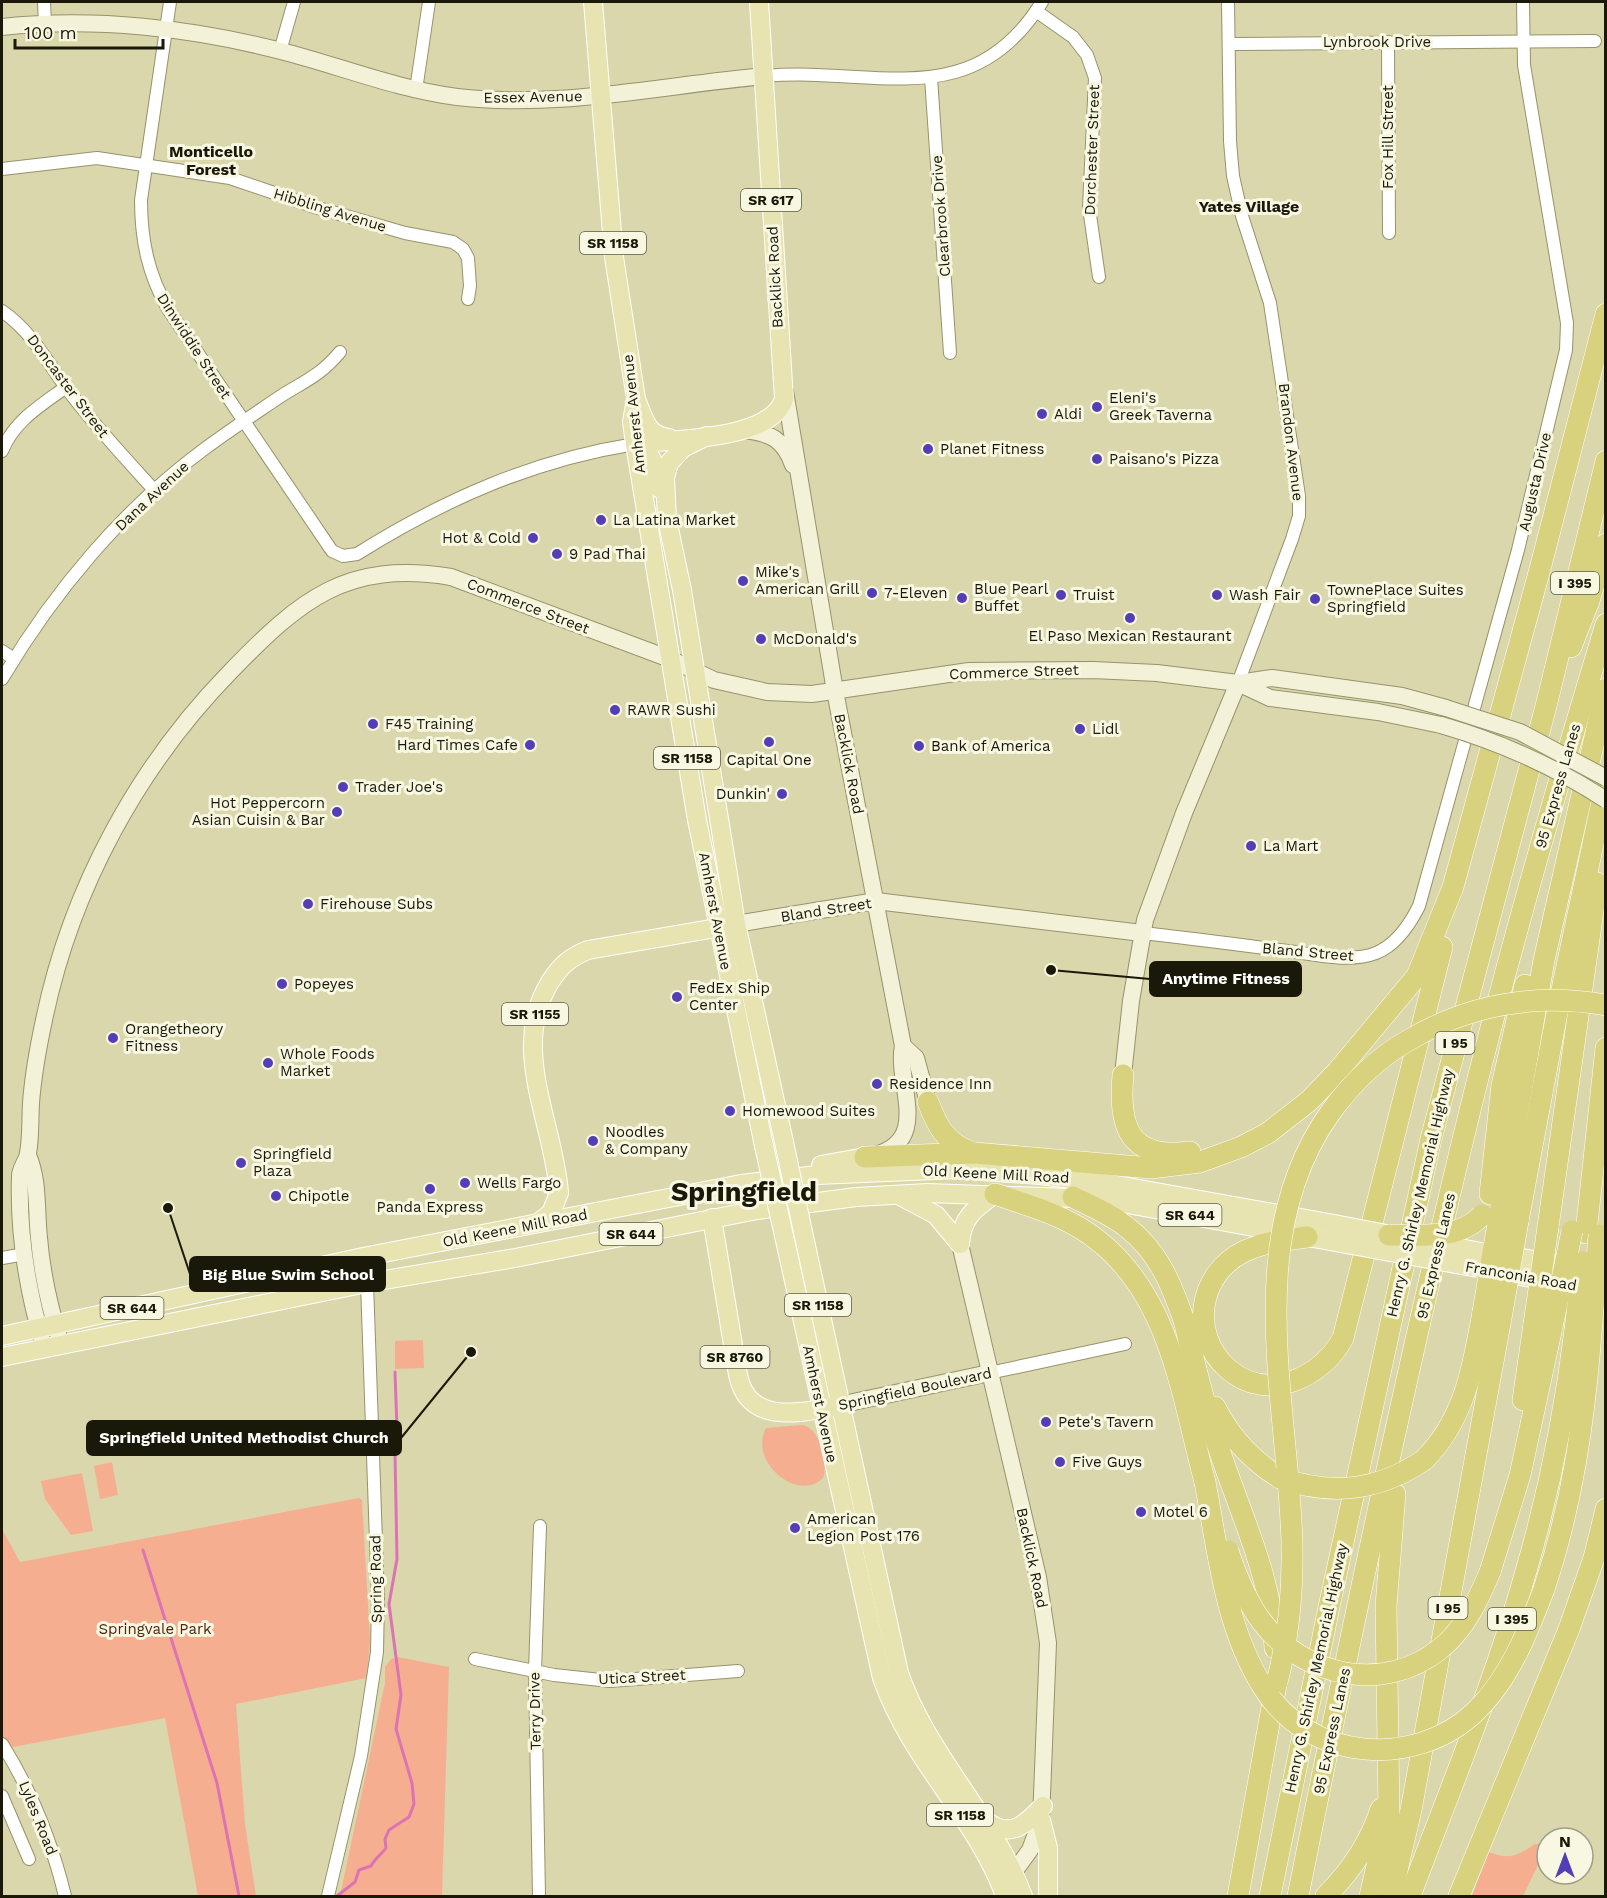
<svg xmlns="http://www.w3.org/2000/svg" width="1607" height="1898" viewBox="0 0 1607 1898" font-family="'Work Sans',sans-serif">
<rect width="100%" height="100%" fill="#dad7ad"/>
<!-- green -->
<g fill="#f5af90">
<polygon points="423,1340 424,1368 395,1369 395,1341"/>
<path d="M801 1425C819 1425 829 1464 823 1478 798 1503 748 1462 766 1428Z"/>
<polygon points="112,1462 118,1495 100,1499 94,1466"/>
<polygon points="82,1473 93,1531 71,1535 45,1499 41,1481"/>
<polygon points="359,1498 362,1500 370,1640 367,1678 236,1704 245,1824 256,1896 198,1896 165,1718 3,1749 2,1529 20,1562"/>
<polygon points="398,1657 449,1667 442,1896 340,1896 385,1683 385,1667 391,1659"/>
<path d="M1535 1844H1544L1540 1861 1523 1896H1472L1489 1852C1509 1860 1517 1856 1535 1844Z"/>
</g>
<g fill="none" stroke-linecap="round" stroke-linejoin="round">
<!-- stream -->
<g stroke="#dc74b3" stroke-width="3">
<polyline points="395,1372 397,1429"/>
<polyline points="143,1550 217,1783 239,1896"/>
<path d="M337 1896 355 1882 359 1870 371 1866C375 1858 381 1855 386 1848L385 1839 389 1830 409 1817 414 1804 412 1783 396 1729 401 1695 389 1604 397 1559 395 1453"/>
</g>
<!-- street casing -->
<g stroke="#96936b" stroke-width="14">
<g id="street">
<polyline points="44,2 45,24"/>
<path d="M170 2 141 200C141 240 148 274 168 309L332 551 343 556 357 554C443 500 533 460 635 444"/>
<polyline points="1228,2 1230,141 1233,176 1242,216 1270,303 1299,496 1299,516 1292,539 1238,683"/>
<polyline points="1036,11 1073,37 1087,55 1095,78 1089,208 1099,277"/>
<polyline points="1388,42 1389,233"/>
<polyline points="1230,44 1595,41"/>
<polyline points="280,51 294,2"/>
<path d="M765 76C874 66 971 116 1042 2"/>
<polyline points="931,78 950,353"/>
<polyline points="416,90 429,2"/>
<polyline points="2,169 97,158 230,178 315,207 405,233 453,242 463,249 468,258 470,286 468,299"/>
<path d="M2 311C32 332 46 360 67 389 94 425 125 458 155 491"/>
<path d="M2 451C14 421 40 406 66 387"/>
<polyline points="2,651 14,659"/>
<path d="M2 679C53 593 122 510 203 450 227 432 253 415 278 398 304 381 319 377 340 352"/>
<path d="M1142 933C1188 938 1234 944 1280 950 1309 953 1348 964 1376 953 1396 945 1410 924 1419 906L1518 550 1566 350 1567 323 1524 65 1523 2"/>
<polyline points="2,1258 25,1254"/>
<polyline points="989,1373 1125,1344"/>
<polyline points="475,1659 554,1675 610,1681 738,1671"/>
<path d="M2 1744C31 1790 52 1843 65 1896"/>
<polyline points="2,1796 29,1859"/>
<polyline points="328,1896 361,1756 377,1652 378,1599 367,1283 363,1257"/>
<polyline points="539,1896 535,1671 540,1526"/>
</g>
</g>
<!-- secondary casing -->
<g stroke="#96936b" stroke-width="18">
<g id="secondary">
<path d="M2 27C94 17 192 28 281 51 340 66 396 89 457 97 560 109 663 85 765 76"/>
<path d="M785 391 835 691 903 1046C895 1083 932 1140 875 1155"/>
<path d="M744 430C770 433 784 439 793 465"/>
<polyline points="1238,683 1270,698 1378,712 1441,725"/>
<polyline points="736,924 876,901 1142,933"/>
<polyline points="903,1046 916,1058 928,1102"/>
<polyline points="1123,1075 1131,1001 1145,920 1184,813 1238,683"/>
<path d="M28 1155C39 1181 36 1210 39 1238 42 1275 50 1309 61 1344"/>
<polyline points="960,1244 1038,1577 1048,1643 1041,1820 1030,1850 1006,1883"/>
<path d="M44 1347C28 1293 18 1233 20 1176 20 1168 27 1161 28 1153 31 1137 30 1120 31 1103 33 1076 38 1048 44 1020 71 889 138 766 231 671 300 600 346 560 451 577L670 659 714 680 767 692 812 694 969 671 1093 670 1157 673 1238 683 1272 678 1402 696 1446 708"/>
<polyline points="839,1405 989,1373"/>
</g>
</g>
<!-- primary casing -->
<g stroke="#fff" stroke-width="20">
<g id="primary">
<polyline points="593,2 614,257 636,399 632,422 635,444 697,820 764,1146"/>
<path d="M636 399C644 418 646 435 669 438"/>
<polyline points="707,436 683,448 669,463 665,478 667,519 682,590 736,924 784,1142"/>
<path d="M635 444C672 439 771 441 784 399L759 2"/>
<path d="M635 444C655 451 655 471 660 489"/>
<polyline points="821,1165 865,1157"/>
<polyline points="902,1197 936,1215 960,1244"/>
<path d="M712 1218 738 1375C748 1423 795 1414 832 1407"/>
<path d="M538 1223 551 1213 559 1193C554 1123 509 1048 550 982 560 966 570 957 588 950L728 926"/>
<path d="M803 1232 899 1673C928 1757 992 1814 1023 1896"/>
<path d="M784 1236 882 1678C911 1761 977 1818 1005 1896"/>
<path d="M960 1244C962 1217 974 1209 995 1194"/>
<polyline points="1498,1254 1556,1264"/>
<polyline points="1494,1271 1553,1282"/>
<polyline points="2,1336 363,1257 741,1184 817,1175 957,1169 1040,1175 1117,1185 1334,1224"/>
<polyline points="2,1357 367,1283 515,1258 757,1210 856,1197 927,1193 1100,1199 1330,1241"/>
<path d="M985 1820C1010 1840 1025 1825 1043 1806"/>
<polyline points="1041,1820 1048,1848 1048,1896"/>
</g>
</g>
<!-- highway casing -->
<g stroke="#fff" stroke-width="22">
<g id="highway">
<polyline points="1571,647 1589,601 1606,544"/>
<path d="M1123 1075C1118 1128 1130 1160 1190 1152"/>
<path d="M928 1102C937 1126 946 1143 971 1152"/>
<polyline points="865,1157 975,1153 1151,1168 1200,1162 1241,1147 1268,1133 1309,1101 1337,1072 1417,976 1453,887 1540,569 1606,314"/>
<path d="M995 1194C1024 1204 1053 1212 1080 1228 1169 1282 1180 1390 1205 1482"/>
<polyline points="1490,1194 1502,1085 1525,985"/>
<path d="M1073 1197C1092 1207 1113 1215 1129 1229 1162 1255 1175 1294 1188 1332"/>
<polyline points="1499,1218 1544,960 1606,689"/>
<polyline points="1518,1221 1557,1013 1606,783"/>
<polyline points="1548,1227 1597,883"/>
<polyline points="1586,1233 1606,1048"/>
<path d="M1307 1237C1287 1240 1264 1242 1245 1251 1198 1273 1189 1335 1228 1369 1267 1403 1322 1378 1343 1338L1442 947"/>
<path d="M1184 1320C1195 1366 1206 1413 1222 1458 1244 1522 1272 1580 1275 1648"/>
<polyline points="1523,1400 1534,1324"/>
<path d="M1215 1407C1230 1437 1251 1460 1280 1478"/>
<path d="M1424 1460C1465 1419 1473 1367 1483 1312"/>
<polyline points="1490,1572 1520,1475 1552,1327"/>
<path d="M1544 1589C1572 1506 1584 1421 1591 1334"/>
<polyline points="1238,1896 1276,1685"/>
<polyline points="1270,1896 1329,1607 1431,1139 1546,706 1606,461"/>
<path d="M1298 1896C1349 1641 1403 1385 1465 1131 1506 961 1555 792 1606 624"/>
<path d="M1326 1896C1351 1871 1370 1843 1381 1809"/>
<polyline points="1370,1896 1389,1814 1386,1606 1395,1494"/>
<polyline points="1391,1896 1411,1810 1501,1318"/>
<path d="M1410 1896C1450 1789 1495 1682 1526 1571 1549 1492 1565 1412 1575 1330"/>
<polyline points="1459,1896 1569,1629 1594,1558 1606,1509"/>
</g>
</g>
<!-- street -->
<use href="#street" stroke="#fff" stroke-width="12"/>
<!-- secondary -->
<use href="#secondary" stroke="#f3f2d9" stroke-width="16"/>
<!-- primary -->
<use href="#primary" stroke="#e8e4b2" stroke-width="18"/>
<!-- highway -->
<use href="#highway" stroke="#d8d27f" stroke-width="21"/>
<!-- secondary-bridge casing -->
<g stroke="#96936b" stroke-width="18" stroke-linecap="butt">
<g id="secondary-bridge">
<polyline points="1446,708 1520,732 1606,778"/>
<path d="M1441 725C1500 742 1554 766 1606 800"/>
</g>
</g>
<!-- primary-bridge casing -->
<g stroke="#fff" stroke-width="20" stroke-linecap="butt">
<g id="primary-bridge">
<polyline points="784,1142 803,1232"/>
<polyline points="764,1146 784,1236"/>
<polyline points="1334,1224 1481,1252"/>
<polyline points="1330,1241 1478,1268"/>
</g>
</g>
<!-- highway-bridge casing -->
<g stroke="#fff" stroke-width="22" stroke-linecap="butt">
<g id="highway-bridge">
<path d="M1389 1235C1419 1235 1460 1240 1482 1215"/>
<polyline points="1483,1312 1499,1218"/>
<polyline points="1501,1318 1518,1221"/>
<polyline points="1534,1324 1548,1227"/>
<polyline points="1552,1327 1572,1231"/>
<polyline points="1575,1330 1583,1262"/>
<polyline points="1591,1334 1599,1235"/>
<path d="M1280 1478C1332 1496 1378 1491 1424 1460"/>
<path d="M1205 1482C1218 1551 1225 1627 1263 1687 1308 1761 1415 1770 1476 1711 1510 1678 1528 1631 1544 1589"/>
<path d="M1228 1551C1236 1575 1246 1601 1262 1622 1304 1677 1384 1694 1440 1649 1465 1629 1478 1600 1490 1572"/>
<path d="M1277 1682C1289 1636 1293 1590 1292 1543 1288 1401 1241 1238 1330 1113 1351 1084 1377 1058 1409 1040 1470 1004 1536 993 1606 1005"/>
</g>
</g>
<!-- secondary-bridge -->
<use href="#secondary-bridge" stroke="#f3f2d9" stroke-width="16"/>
<!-- primary-bridge -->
<use href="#primary-bridge" stroke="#e8e4b2" stroke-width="18"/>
<!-- highway-bridge -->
<use href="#highway-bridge" stroke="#d8d27f" stroke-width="21"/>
</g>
<!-- markers -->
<g fill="#533eb6" stroke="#f8f7e2" stroke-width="2">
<circle cx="1097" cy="407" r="6"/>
<circle cx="1042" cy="414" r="6"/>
<circle cx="928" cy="449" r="6"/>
<circle cx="1097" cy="459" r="6"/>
<circle cx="601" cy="520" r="6"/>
<circle cx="533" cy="538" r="6"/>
<circle cx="557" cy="554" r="6"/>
<circle cx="743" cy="581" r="6"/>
<circle cx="872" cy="593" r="6"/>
<circle cx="1061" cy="595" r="6"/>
<circle cx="1217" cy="595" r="6"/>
<circle cx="962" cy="598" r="6"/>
<circle cx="1315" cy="599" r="6"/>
<circle cx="1130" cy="618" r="6"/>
<circle cx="761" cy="639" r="6"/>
<circle cx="615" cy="710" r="6"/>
<circle cx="373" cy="724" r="6"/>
<circle cx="1080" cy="729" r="6"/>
<circle cx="769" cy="742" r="6"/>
<circle cx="530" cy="745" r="6"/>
<circle cx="919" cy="746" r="6"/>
<circle cx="343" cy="787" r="6"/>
<circle cx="782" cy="794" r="6"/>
<circle cx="337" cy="812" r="6"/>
<circle cx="1251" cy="846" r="6"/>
<circle cx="308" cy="904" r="6"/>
<circle cx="282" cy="984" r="6"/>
<circle cx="677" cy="997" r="6"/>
<circle cx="113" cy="1038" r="6"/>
<circle cx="268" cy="1063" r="6"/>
<circle cx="877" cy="1084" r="6"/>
<circle cx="730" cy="1111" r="6"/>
<circle cx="593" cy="1141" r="6"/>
<circle cx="241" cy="1163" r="6"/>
<circle cx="465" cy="1183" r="6"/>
<circle cx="430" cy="1189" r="6"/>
<circle cx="276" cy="1196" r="6"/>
<circle cx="1046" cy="1422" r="6"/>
<circle cx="1060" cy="1462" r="6"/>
<circle cx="1141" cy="1512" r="6"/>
<circle cx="795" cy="1528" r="6"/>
</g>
<g text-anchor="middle" stroke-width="6" stroke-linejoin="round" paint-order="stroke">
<!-- shield labels -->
<g fill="#f8f7e2" stroke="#5d5c4a" stroke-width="1.5">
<rect x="741" y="189" width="60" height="22" rx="4.5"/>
<rect x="580" y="232" width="66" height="22" rx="4.5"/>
<rect x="1551" y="572" width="48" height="22" rx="4.5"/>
<rect x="654" y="747" width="66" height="22" rx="4.5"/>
<rect x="502" y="1003" width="66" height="22" rx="4.5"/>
<rect x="1435.5" y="1032" width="39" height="22" rx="4.5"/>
<rect x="1158.5" y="1204" width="63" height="22" rx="4.5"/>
<rect x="599.5" y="1223" width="63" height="22" rx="4.5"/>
<rect x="785" y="1294" width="66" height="22" rx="4.5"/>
<rect x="100.5" y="1297" width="63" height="22" rx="4.5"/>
<rect x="700.5" y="1346" width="69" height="22" rx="4.5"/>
<rect x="1428.5" y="1597" width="39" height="22" rx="4.5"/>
<rect x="1488" y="1608" width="48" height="22" rx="4.5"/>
<rect x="927" y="1804" width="66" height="22" rx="4.5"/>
</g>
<g font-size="14" font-weight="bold" fill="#1a1909">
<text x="771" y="205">SR 617</text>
<text x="613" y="248">SR 1158</text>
<text x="1575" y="588">I 395</text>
<text x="687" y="763">SR 1158</text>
<text x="535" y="1019">SR 1155</text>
<text x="1455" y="1048">I 95</text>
<text x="1190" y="1220">SR 644</text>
<text x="631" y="1239">SR 644</text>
<text x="818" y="1310">SR 1158</text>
<text x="132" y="1313">SR 644</text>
<text x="735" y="1362">SR 8760</text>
<text x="1448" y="1613">I 95</text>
<text x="1512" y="1624">I 395</text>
<text x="960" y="1820">SR 1158</text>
</g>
<!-- street labels -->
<g font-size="15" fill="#1a1909" stroke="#f8f7e2">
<text x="1377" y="47">Lynbrook Drive</text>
<text transform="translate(533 97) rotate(-1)" y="5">Essex Avenue</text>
<text transform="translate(1388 137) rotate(-90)" y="5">Fox Hill Street</text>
<text transform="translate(1092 150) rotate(-88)" y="5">Dorchester Street</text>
<text transform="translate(330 210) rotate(17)" y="5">Hibbling Avenue</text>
<text transform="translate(941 216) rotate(-94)" y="5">Clearbrook Drive</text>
<text transform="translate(775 277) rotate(-93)" y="5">Backlick Road</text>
<text transform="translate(194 346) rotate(57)" y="5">Dinwiddie Street</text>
<text transform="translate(68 386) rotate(53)" y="5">Doncaster Street</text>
<text transform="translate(634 414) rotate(-96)" y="5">Amherst Avenue</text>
<text transform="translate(1291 442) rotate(83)" y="5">Brandon Avenue</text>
<text transform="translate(1535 482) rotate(-77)" y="5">Augusta Drive</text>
<text transform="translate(152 496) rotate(-43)" y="5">Dana Avenue</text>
<text transform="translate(528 606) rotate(21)" y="5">Commerce Street</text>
<text transform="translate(1014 672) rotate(-2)" y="5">Commerce Street</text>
<text transform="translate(849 764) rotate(79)" y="5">Backlick Road</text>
<text transform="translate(1558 786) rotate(-74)" y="5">95 Express Lanes</text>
<text transform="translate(826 910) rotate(-9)" y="5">Bland Street</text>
<text transform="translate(715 911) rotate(79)" y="5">Amherst Avenue</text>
<text transform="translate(1308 952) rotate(5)" y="5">Bland Street</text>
<text transform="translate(996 1174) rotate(3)" y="5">Old Keene Mill Road</text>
<text transform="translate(1420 1193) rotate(-77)" y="5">Henry G. Shirley Memorial Highway</text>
<text transform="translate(515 1228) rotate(-11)" y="5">Old Keene Mill Road</text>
<text transform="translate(1436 1256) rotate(-77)" y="5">95 Express Lanes</text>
<text transform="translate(1521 1276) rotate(10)" y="5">Franconia Road</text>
<text transform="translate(915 1389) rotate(-12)" y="5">Springfield Boulevard</text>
<text transform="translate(820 1404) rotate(78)" y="5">Amherst Avenue</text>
<text transform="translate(1032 1558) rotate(78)" y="5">Backlick Road</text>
<text transform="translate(376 1579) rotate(-91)" y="5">Spring Road</text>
<text transform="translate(1316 1668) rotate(-78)" y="5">Henry G. Shirley Memorial Highway</text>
<text transform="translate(642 1677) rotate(-3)" y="5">Utica Street</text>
<text transform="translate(535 1711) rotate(-91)" y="5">Terry Drive</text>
<text transform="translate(1332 1731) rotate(-78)" y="5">95 Express Lanes</text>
<text transform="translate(38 1818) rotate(68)" y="5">Lyles Road</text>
</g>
<!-- poi labels -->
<g font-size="15" fill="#1a1909" stroke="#f8f7e2" text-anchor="start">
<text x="1109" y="403">Eleni's<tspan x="1109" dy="17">Greek Taverna</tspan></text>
<text x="1054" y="419">Aldi</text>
<text x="940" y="454">Planet Fitness</text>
<text x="1109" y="464">Paisano's Pizza</text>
<text x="613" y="525">La Latina Market</text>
<text x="521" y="543" text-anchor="end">Hot &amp; Cold</text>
<text x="569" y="559">9 Pad Thai</text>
<text x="755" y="577">Mike's<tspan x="755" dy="17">American Grill</tspan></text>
<text x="974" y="594">Blue Pearl<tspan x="974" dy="17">Buffet</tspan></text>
<text x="1327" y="595">TownePlace Suites<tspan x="1327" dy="17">Springfield</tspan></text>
<text x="884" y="598">7-Eleven</text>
<text x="1073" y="600">Truist</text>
<text x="1229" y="600">Wash Fair</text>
<text x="1130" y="641" text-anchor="middle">El Paso Mexican Restaurant</text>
<text x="773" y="644">McDonald's</text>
<text x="627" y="715">RAWR Sushi</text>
<text x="385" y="729">F45 Training</text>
<text x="1092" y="734">Lidl</text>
<text x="518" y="750" text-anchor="end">Hard Times Cafe</text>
<text x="931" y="751">Bank of America</text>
<text x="769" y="765" text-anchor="middle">Capital One</text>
<text x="355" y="792">Trader Joe's</text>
<text x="770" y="799" text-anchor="end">Dunkin'</text>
<text x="325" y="808" text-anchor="end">Hot Peppercorn<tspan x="325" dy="17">Asian Cuisin &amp; Bar</tspan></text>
<text x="1263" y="851">La Mart</text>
<text x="320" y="909">Firehouse Subs</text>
<text x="294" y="989">Popeyes</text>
<text x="689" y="993">FedEx Ship<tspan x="689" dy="17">Center</tspan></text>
<text x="125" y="1034">Orangetheory<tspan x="125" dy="17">Fitness</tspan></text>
<text x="280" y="1059">Whole Foods<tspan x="280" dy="17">Market</tspan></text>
<text x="889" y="1089">Residence Inn</text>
<text x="742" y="1116">Homewood Suites</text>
<text x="605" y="1137">Noodles<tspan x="605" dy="17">&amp; Company</tspan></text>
<text x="253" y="1159">Springfield<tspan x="253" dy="17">Plaza</tspan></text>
<text x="477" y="1188">Wells Fargo</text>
<text x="288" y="1201">Chipotle</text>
<text x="430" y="1212" text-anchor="middle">Panda Express</text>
<text x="1058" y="1427">Pete's Tavern</text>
<text x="1072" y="1467">Five Guys</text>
<text x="1153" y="1517">Motel 6</text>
<text x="807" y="1524">American<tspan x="807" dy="17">Legion Post 176</tspan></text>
</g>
<!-- park labels -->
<g font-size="15" fill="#502510" stroke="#f8f7e2">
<text x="155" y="1634">Springvale Park</text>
</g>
<!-- neighbourhood labels -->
<g font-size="16" font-weight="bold" fill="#1a1909" stroke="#f8f7e2">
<text x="211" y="157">Monticello<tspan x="211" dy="18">Forest</tspan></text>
<text x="1249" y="212">Yates Village</text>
</g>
<!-- town labels -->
<g font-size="27" font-weight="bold" fill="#1a1909" stroke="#f8f7e2">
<text x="744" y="1201">Springfield</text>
</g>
</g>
<!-- callouts -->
<path fill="none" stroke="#1a1909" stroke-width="2" d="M1051 970L1150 979M168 1208L190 1274M471 1352L401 1438"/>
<g fill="#1a1909" stroke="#f8f7e2" stroke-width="2">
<circle cx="1051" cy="970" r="6"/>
<circle cx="168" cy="1208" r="6"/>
<circle cx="471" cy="1352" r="6"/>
</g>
<g fill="#1a1909" stroke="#1a1909" stroke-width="2">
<rect x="1150" y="962" width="151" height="34" rx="6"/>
<rect x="190" y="1257" width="195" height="34" rx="6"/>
<rect x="87" y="1421" width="314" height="34" rx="6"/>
</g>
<g font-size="16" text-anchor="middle" font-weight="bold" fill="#fff">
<text x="1226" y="984">Anytime Fitness</text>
<text x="288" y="1280">Big Blue Swim School</text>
<text x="244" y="1443">Springfield United Methodist Church</text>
</g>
<!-- border -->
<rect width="1607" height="1898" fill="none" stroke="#1a1909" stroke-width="6"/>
<!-- north arrow -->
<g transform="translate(1565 1856)"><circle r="28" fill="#f8f7e2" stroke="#9f9e8b" stroke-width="1.5"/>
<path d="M0-4.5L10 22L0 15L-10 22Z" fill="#533eb6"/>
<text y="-9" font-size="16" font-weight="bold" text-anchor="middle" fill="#1a1909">N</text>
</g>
<!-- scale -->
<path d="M15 39v9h148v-9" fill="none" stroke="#1a1909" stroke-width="3"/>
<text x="24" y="39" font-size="18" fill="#1a1909" stroke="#f8f7e2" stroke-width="4.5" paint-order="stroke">100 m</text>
</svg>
